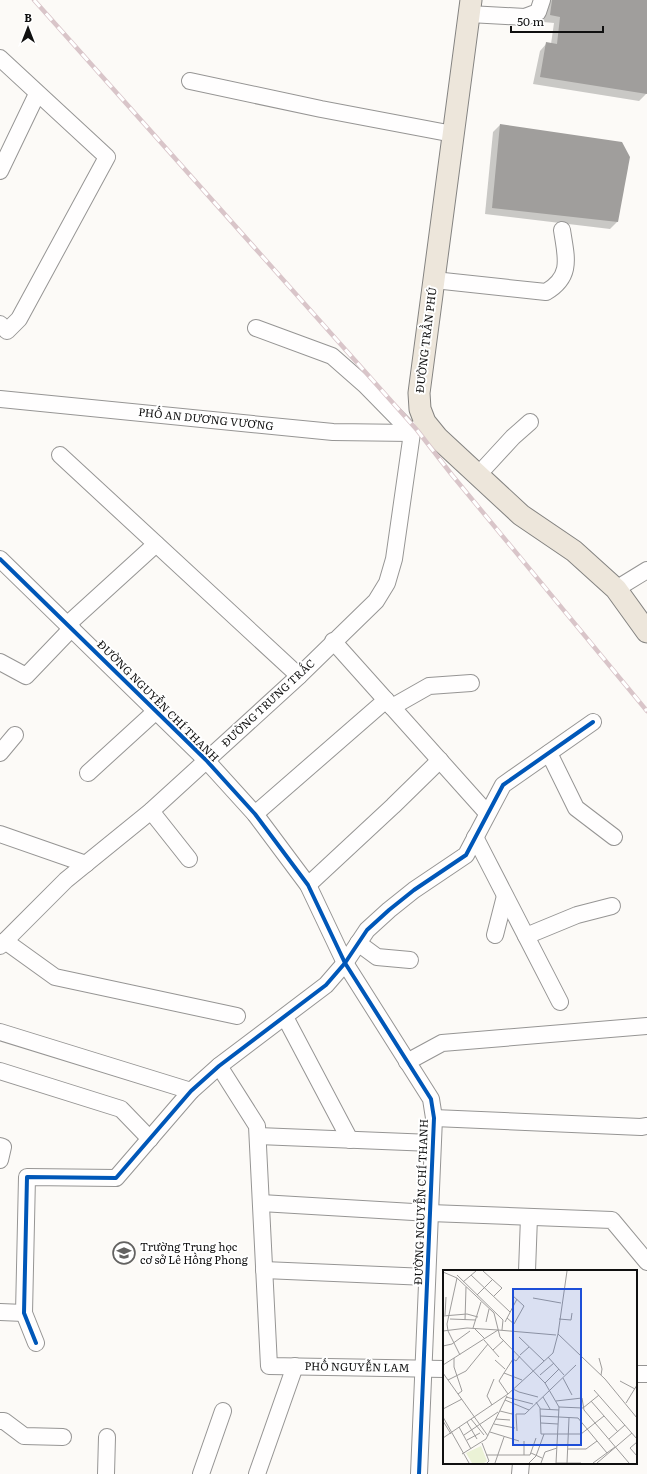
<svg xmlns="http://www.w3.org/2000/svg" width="647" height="1474" viewBox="0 0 647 1474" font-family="Literata,serif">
<rect width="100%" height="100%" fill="#fcfaf7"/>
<!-- shadow -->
<g fill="#0003">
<polygon points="546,0 647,1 646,94 639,101 533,84 540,51 547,43 551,44 554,23 543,22"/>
<polygon points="500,125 629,158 617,222 610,229 485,214 493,132"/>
</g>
<!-- building -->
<g fill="#a09e9c">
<polygon points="552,0 647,0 647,94 540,77 546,42 557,44 560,17 550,15"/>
<polygon points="500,124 622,142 630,157 618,222 492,208"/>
</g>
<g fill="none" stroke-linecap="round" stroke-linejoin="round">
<!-- minor casing -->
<g stroke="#969594" stroke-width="18">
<g id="minor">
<polyline points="469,14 525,17 538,12 542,0"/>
<polyline points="0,58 107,157 19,319 7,331 0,324"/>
<polyline points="190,81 321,109 453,134"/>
<polyline points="0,171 37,94"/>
<path d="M434 280 546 292C573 276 566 257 562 230"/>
<polyline points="256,328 332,356 365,385 412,433"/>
<polyline points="0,399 333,432 412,433"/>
<polyline points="60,455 299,676"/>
<polyline points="478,475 513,437 530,422"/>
<polyline points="0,559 206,760 255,814 308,885 345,963 431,1099 434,1118 419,1474"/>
<polyline points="616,589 647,570"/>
<polyline points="68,624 156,544"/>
<polyline points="333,641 487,813"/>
<polyline points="0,662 26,676 72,628"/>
<polyline points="392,707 429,686 471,683"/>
<polyline points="0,753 15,735"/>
<polyline points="549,753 576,808 614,837"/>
<polyline points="88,773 156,711"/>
<polyline points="151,811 189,859"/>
<polyline points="255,814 386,700"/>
<polyline points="0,834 86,864"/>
<polyline points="475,837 560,1002"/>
<polyline points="308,885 393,806 440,760"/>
<polyline points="495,935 505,896"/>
<polyline points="526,936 577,915 612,906"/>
<polyline points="5,941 55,977 237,1016"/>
<polyline points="358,943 377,957 410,960"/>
<polyline points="0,946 66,880 151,811 299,676 376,601 387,583 394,559 412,433 425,422"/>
<polyline points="285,1017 350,1140"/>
<polyline points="0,1032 191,1091"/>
<polyline points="407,1062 442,1043 647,1026"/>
<polyline points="219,1066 257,1126 269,1366 444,1369"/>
<polyline points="0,1071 121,1109 150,1139"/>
<polyline points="434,1118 641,1127 647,1126"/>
<polyline points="258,1136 432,1143"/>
<polyline points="0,1146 3,1147 0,1160"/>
<polyline points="261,1203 430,1213 612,1220 647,1262"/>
<polyline points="264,1270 427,1277"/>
<polyline points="527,1271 529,1217"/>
<polyline points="0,1312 24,1313"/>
<polyline points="36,1343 24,1313 27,1177 116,1178 191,1091 219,1066 326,985 345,963 367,930 389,910 414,890 466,855 503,785 593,722"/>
<polyline points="636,1374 647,1374"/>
<polyline points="0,1421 4,1421 24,1436 63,1437"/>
<polyline points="106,1474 107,1437"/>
<polyline points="201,1474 223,1411"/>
<polyline points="257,1474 295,1366"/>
<polyline points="520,1474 521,1463"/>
</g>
</g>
<!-- major casing -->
<g stroke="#848381" stroke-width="23">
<polyline id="major" points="471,0 419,393 420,409 425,422 438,438 521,515 574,551 616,589 647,632"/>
</g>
<!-- minor -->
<use href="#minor" stroke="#fffefe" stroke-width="16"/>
<!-- major -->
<use href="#major" stroke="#ede6db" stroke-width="21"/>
<!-- rail casing -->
<g stroke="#d9c5c9" stroke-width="4.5">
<polyline id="rail" points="34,0 417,430 452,475 647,711"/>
</g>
<!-- rail -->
<use href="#rail" stroke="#fff" stroke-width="3" stroke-dasharray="9" stroke-linecap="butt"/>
<!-- cycleway casing -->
<g stroke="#fff" stroke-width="6">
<g id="cycleway">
<polyline points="0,559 206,760 255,814 308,885 345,963 431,1099 434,1118 419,1474"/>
<polyline points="36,1343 24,1313 27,1177 116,1178 191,1091 219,1066 326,985 345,963 367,930 389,910 414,890 466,855 503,785 593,722"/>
</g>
</g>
<!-- cycleway -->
<use href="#cycleway" stroke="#0057b8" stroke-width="4"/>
</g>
<!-- icons -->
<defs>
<g id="school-ring" transform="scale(1.15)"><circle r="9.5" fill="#fff" stroke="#636261" stroke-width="1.5"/><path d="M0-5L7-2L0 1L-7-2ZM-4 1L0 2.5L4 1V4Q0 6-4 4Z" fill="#636261"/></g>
</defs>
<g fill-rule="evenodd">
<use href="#school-ring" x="124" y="1253"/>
</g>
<g text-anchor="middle" stroke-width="4" stroke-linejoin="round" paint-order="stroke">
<!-- street labels -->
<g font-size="11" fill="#101010" stroke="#fff">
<text transform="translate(426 340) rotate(-83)" y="4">ĐƯỜNG TRẦN PHÚ</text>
<text transform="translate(206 419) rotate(6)" y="4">PHỐ AN DƯƠNG VƯƠNG</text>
<text transform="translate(158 701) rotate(45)" y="4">ĐƯỜNG NGUYỄN CHÍ THANH</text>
<text transform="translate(268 703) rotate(-43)" y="4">ĐƯỜNG TRƯNG TRẮC</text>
<text transform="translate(421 1202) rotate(-88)" y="4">ĐƯỜNG NGUYỄN CHÍ THANH</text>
<text transform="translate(357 1367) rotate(1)" y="4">PHỐ NGUYỄN LAM</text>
</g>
<!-- poi labels -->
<g font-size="11" fill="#101010" stroke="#fff" text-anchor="start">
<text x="140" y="1251">Trường Trung học<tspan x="140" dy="13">cơ sở Lê Hồng Phong</tspan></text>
</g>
</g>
<!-- overview -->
<g transform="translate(443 1270)">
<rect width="194" height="194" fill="#fcfaf7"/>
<path d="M38 176 44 191 41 193H29L23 183Z" fill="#ebf2d6"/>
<path fill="none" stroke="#9e9c9b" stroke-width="1" d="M40 1 59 18 51 26M124 1 115 64 162 109 194 148M0 2 14 8 51 43 57 67 102 113 116 137 113 193M14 5 60 50 59 60M28 5 67 42M14 8 4 54 5 61 17 85M20 12 33 1M34 25 49 10M90 28 118 33M2 45 3 27M0 46 24 44 35 47M64 48 71 54 81 36 69 25M7 49 33 50M116 49 128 50 129 43M22 50 23 17M43 52 46 39M62 52 74 29M30 58 38 32M31 58 42 69M0 61 24 58 55 60M76 67 101 91M41 70 56 87M0 76 9 74 27 61M50 80 61 70M77 85 86 77M77 86 73 91 70 89 61 103 79 110M105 87 121 105M11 88V97L19 121 15 124M156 88 159 99 158 105M52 90 62 99M0 95 55 60 113 65M0 103 45 166M61 103 56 111 65 124M97 105 111 93M120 108 129 125M5 110 23 101 45 74M177 111 192 119M102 113 116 99M70 119 76 122 95 127M151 120 194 169M63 127 90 134M100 127 107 139M62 130 86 140M113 131 139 128 141 140 186 193M148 131 175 162M93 132 97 138 98 164H138L161 146M183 133 194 115M49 135 44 126 51 109M116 137 140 138 156 125M0 139 19 129M97 139 116 140M57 141 69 144 70 140M97 146 135 148 164 183M0 147 26 193M28 149 41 165M53 149 67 150M0 151 8 164M24 152 34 169M98 153 115 154M51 154 72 158M16 157 28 179M74 161 73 144H82L133 95M47 162 76 171M21 165 55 142M0 168 65 124 110 83 115 64M166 169 182 155M24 170 37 163M194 172 187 178 194 186M39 173 46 191 44 193M125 179H143L154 171M88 183 99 188M19 184 43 169 64 126M43 185H87L93 168M81 185V171M52 193 61 167M86 193 93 186 101 164M98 193 102 182 114 178M113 193H138M124 193 126 148M150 193 172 177M154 193 189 163"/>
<path fill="#1d4ed8" fill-opacity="0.15" stroke="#1d4ed8" stroke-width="2" d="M70 19H138V175H70Z"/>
<rect width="194" height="194" fill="none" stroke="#101010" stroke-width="2"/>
</g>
<!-- north arrow -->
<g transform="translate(28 28)" stroke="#ffffff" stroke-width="3" paint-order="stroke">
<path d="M0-3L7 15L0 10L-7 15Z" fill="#101010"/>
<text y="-6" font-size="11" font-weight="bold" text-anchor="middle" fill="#101010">B</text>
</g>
<!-- scale -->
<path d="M511 26v6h92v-6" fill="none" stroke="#101010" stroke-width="2"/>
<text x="517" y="26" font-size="12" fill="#101010" stroke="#ffffff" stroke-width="3" paint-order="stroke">50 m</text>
</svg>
